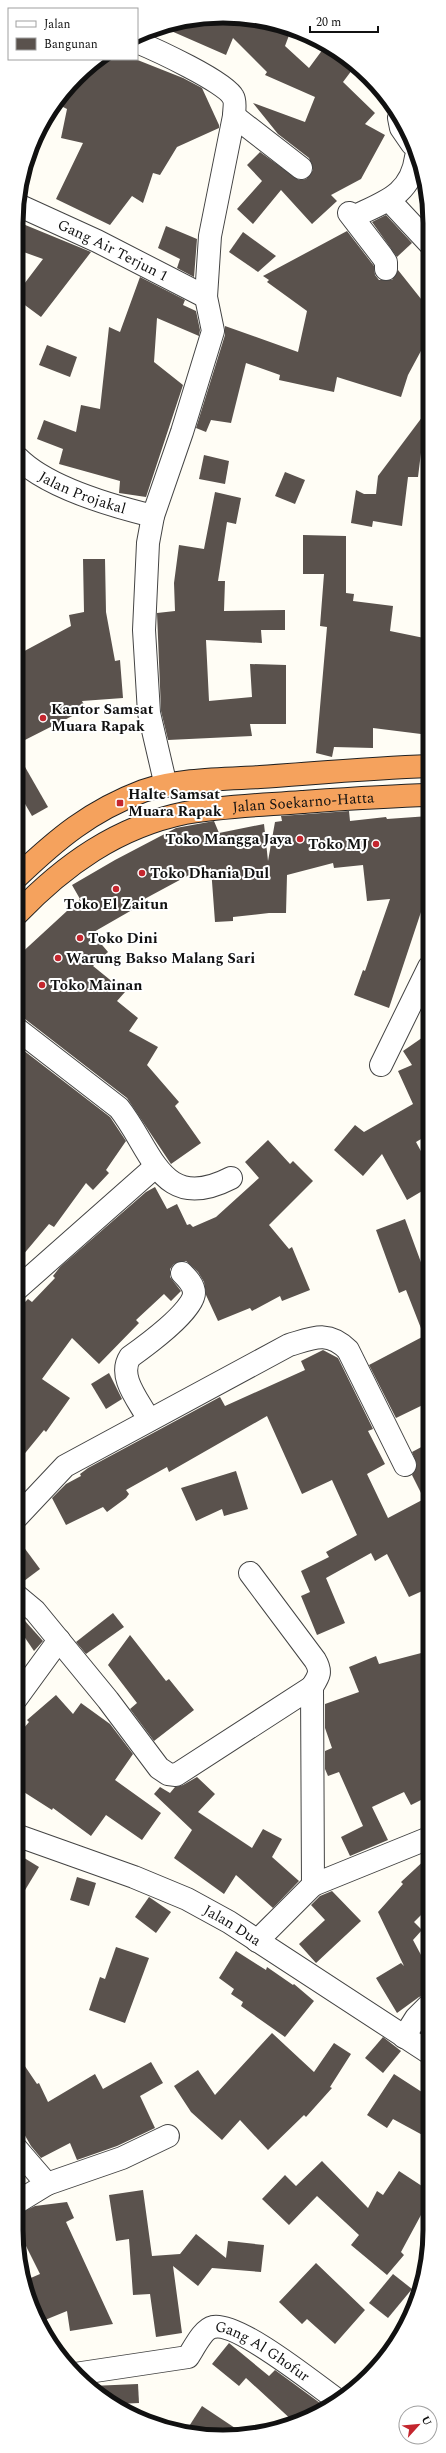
<svg xmlns="http://www.w3.org/2000/svg" width="446" height="2453" viewBox="0 0 446 2453" font-family="Spectral,serif">
<rect width="100%" height="100%" fill="#fffdf5"/>
<!-- building -->
<g fill="#5a524d">
<polygon points="250,18 291,30 285,46 309,68 326,45 355,66 343,82 375,113 365,124 385,135 361,179 331,195 337,201 312,224 281,190 253,224 237,209 262,181 247,165 260,152 299,180 306,179 313,170 309,158 278,134 253,103 305,122 315,97 265,75 267,72 233,38 226,55 162,27 169,23"/>
<polygon points="97,59 135,59 183,78 202,88 219,125 219,128 177,147 160,175 153,173 143,203 132,196 110,225 56,199 83,143 61,138 67,109 57,104"/>
<polygon points="386,215 412,243 397,257 372,222"/>
<polygon points="18,222 91,252 41,317 18,300 18,292 43,259 18,250"/>
<polygon points="166,226 197,239 194,277 177,268 180,259 158,248"/>
<polygon points="347,231 374,266 375,275 379,280 392,280 398,270 429,309 429,336 408,375 401,397 337,377 334,392 279,380 280,375 246,363 231,423 211,420 206,432 196,428 225,335 225,326 298,352 307,311 267,282 269,280 263,276"/>
<polygon points="243,232 276,256 258,272 229,252"/>
<polygon points="140,277 185,300 183,305 196,311 200,330 199,336 157,318 154,362 183,385 146,497 119,493 120,481 59,464 63,449 37,439 44,420 76,432 81,405 100,409 109,327 120,332"/>
<polygon points="47,345 77,357 70,377 39,365"/>
<polygon points="426,412 418,477 408,477 402,526 373,521 372,527 351,523 356,490 364,494 376,494 378,476"/>
<polygon points="204,455 229,461 225,484 199,479"/>
<polygon points="285,472 305,480 295,504 275,496"/>
<polygon points="215,492 241,498 236,524 227,522 218,581 225,581 224,611 285,610 285,630 261,630 262,643 206,640 209,701 252,697 250,664 286,665 286,724 250,724 252,736 168,740 161,711 157,613 175,611 174,583 179,545 204,549"/>
<polygon points="303,535 346,536 346,593 354,594 353,601 393,606 390,631 429,639 429,735 373,728 373,748 334,747 332,757 316,753 327,627 320,626 324,574 303,574"/>
<polygon points="83,559 105,559 106,612 115,661 120,660 123,698 82,701 86,709 17,744 17,655 71,626 69,615 84,612"/>
<polygon points="17,753 48,807 32,816 17,790"/>
<polygon points="349,811 350,821 386,817 387,819 429,816 429,909 422,909 389,1008 354,995 363,970 365,971 390,899 367,901 363,865 334,868 333,863 287,875 286,913 269,913 233,917 233,921 215,922 211,868 203,872 202,868 137,903 139,906 92,933 108,952 93,966 125,992 117,1001 138,1018 129,1031 158,1047 147,1065 179,1102 175,1106 201,1143 171,1164 127,1098 25,1019 17,1017 17,957 80,899 72,885 115,860 176,828 214,821 219,833 264,824 268,861 275,822 282,821 281,816"/>
<polygon points="429,1033 429,1138 428,1135 416,1142 429,1166 429,1187 407,1200 382,1154 363,1176 334,1150 355,1125 364,1132 413,1104 398,1071 412,1065 403,1051"/>
<polygon points="23,1050 110,1117 126,1141 106,1170 109,1173 93,1190 86,1183 54,1227 49,1224 17,1262 17,1058"/>
<polygon points="268,1140 290,1164 293,1161 313,1181 269,1225 289,1249 292,1247 310,1290 282,1301 280,1296 252,1311 250,1308 218,1321 206,1295 204,1282 198,1272 186,1261 174,1264 170,1269 170,1277 181,1291 171,1301 164,1294 136,1320 139,1323 99,1364 72,1338 42,1379 70,1398 46,1432 44,1430 17,1463 17,1310 28,1299 32,1302 55,1278 53,1276 60,1267 146,1192 155,1187 167,1209 177,1204 187,1225 190,1224 193,1227 216,1217 259,1178 245,1162"/>
<polygon points="405,1219 429,1284 429,1402 396,1418 369,1365 424,1336 406,1290 399,1293 376,1230"/>
<polygon points="323,1350 338,1358 373,1429 368,1431 385,1464 367,1474 388,1518 424,1499 412,1475 417,1465 412,1452 429,1443 429,1588 409,1597 387,1554 375,1561 371,1553 326,1578 345,1623 317,1635 301,1596 310,1592 301,1571 329,1557 326,1552 357,1535 332,1480 302,1494 267,1416 169,1472 167,1467 126,1490 129,1494 126,1498 107,1512 103,1507 66,1525 52,1498 66,1484 81,1476 80,1474 88,1468 220,1397 225,1406 305,1370 301,1361"/>
<polygon points="109,1373 122,1399 106,1409 91,1384"/>
<polygon points="236,1471 248,1509 224,1516 222,1509 196,1521 181,1488"/>
<polygon points="17,1538 40,1569 20,1584 17,1584"/>
<polygon points="17,1612 43,1641 34,1651 17,1626"/>
<polygon points="113,1613 124,1627 86,1654 76,1642"/>
<polygon points="130,1635 166,1681 169,1679 194,1710 154,1741 130,1709 137,1703 108,1665"/>
<polygon points="429,1651 429,1796 411,1805 404,1792 372,1807 388,1840 350,1856 341,1837 363,1826 339,1772 328,1776 325,1769 325,1751 332,1748 325,1728 325,1704 359,1692 349,1667 376,1656 379,1664"/>
<polygon points="56,1695 73,1714 81,1703 110,1724 133,1754 115,1780 161,1813 142,1840 106,1815 91,1836 53,1808 52,1810 16,1787 16,1737 29,1722 27,1720"/>
<polygon points="197,1777 215,1794 198,1812 252,1848 263,1829 282,1839 272,1857 299,1881 273,1908 236,1875 224,1894 174,1858 192,1830 154,1794 160,1787 170,1793 175,1787 183,1785"/>
<polygon points="16,1853 39,1867 16,1905"/>
<polygon points="429,1856 428,1908 414,1922 422,1930 413,1940 428,1968 428,1994 419,1997 397,2013 376,1978 401,1963 404,1966 378,1912 403,1884 401,1882"/>
<polygon points="77,1877 96,1883 89,1906 70,1900"/>
<polygon points="332,1891 361,1921 316,1963 299,1944 325,1920 311,1905 320,1896"/>
<polygon points="149,1897 171,1912 156,1933 135,1917"/>
<polygon points="116,1947 149,1958 125,2023 89,2010 100,1977 105,1979"/>
<polygon points="236,1951 266,1970 267,1967 293,1985 294,1984 314,2001 285,2037 241,2006 243,2002 231,1994 234,1989 219,1978"/>
<polygon points="272,2033 314,2072 334,2043 351,2054 330,2087 332,2088 306,2117 304,2115 268,2150 240,2120 222,2140 191,2112 174,2086 198,2070 215,2095"/>
<polygon points="383,2037 401,2051 383,2073 365,2058"/>
<polygon points="16,2053 37,2084 39,2083 48,2102 95,2074 103,2089 151,2062 163,2083 140,2096 155,2128 117,2146 77,2160 70,2143 41,2158 31,2146 23,2132 16,2135"/>
<polygon points="394,2074 428,2096 428,2138 393,2119 387,2128 367,2115"/>
<polygon points="322,2161 368,2208 377,2191 383,2195 399,2171 428,2190 428,2202 401,2252 404,2255 387,2275 351,2245 359,2235 317,2196 289,2225 262,2199 285,2175 296,2186"/>
<polygon points="143,2190 152,2256 180,2254 196,2234 226,2258 228,2241 264,2245 261,2272 212,2268 198,2286 173,2266 182,2333 156,2337 150,2294 133,2295 129,2239 116,2241 109,2195"/>
<polygon points="67,2202 74,2218 66,2222 113,2324 70,2331 67,2311 40,2322 32,2309 26,2280 40,2274 16,2226 16,2215 35,2206"/>
<polygon points="316,2263 365,2310 335,2344 307,2319 302,2324 279,2302"/>
<polygon points="393,2274 412,2289 388,2318 369,2303"/>
<polygon points="229,2343 269,2376 275,2370 324,2406 295,2423 246,2378 239,2386 212,2364"/>
<polygon points="138,2384 139,2403 118,2404 91,2386"/>
<polygon points="202,2406 241,2432 210,2437 186,2431"/>
</g>
<g fill="none" stroke-linecap="round" stroke-linejoin="round">
<!-- minor casing -->
<g stroke="#444" stroke-width="24">
<g id="minor">
<path d="M137 42C154 49 226 82 233 97 236 102 234 110 234 116L210 236 206 297 213 331 182 432 153 516 148 543 144 630 149 713 166 786"/>
<polyline points="234,116 301,168"/>
<polyline points="399,118 401,128 412,144"/>
<polyline points="389,200 430,244"/>
<path id="s1" d="M18 205 97 241 206 297"/>
<polyline points="349,213 382,256 386,262 386,269"/>
<path d="M353 217C384 202 411 195 416 157"/>
<path id="s2" d="M18 458C48 488 112 506 153 516"/>
<path d="M17 1029 119 1108C153 1151 161 1214 231 1178"/>
<polyline points="381,1065 429,967"/>
<polyline points="17,1289 155,1167"/>
<path d="M149 1420C140 1402 117 1377 130 1357 144 1347 194 1311 194 1293 194 1285 187 1278 182 1273"/>
<path d="M17 1517 65 1466 289 1345C313 1338 328 1330 348 1350L405 1465"/>
<path d="M250 1573 315 1660C322 1672 319 1676 312 1687L313 1885 257 1941"/>
<polyline points="17,1596 35,1611 108,1700 159,1768 168,1774 176,1775 312,1687"/>
<polyline points="16,1699 59,1640"/>
<path id="s3" d="M16 1835 134 1877 187 1899 229 1922 428 2052"/>
<polyline points="313,1885 429,1838"/>
<polyline points="404,2037 416,2018 428,2006"/>
<polyline points="47,2184 122,2158 168,2136"/>
<polyline points="16,2203 47,2184 16,2148"/>
<path id="s4" d="M75 2374 188 2357C194 2348 203 2329 213 2327 237 2321 315 2384 336 2399"/>
</g>
</g>
<!-- highway casing -->
<g stroke="#222" stroke-width="24">
<g id="highway">
<path d="M17 877C57 839 90 811 143 791 177 779 224 779 260 777 317 773 373 768 429 766"/>
<path id="s5" d="M17 914C64 865 117 827 185 813 224 806 263 805 302 802 345 799 387 796 429 795"/>
</g>
</g>
<!-- minor -->
<use href="#minor" stroke="#fff" stroke-width="22"/>
<!-- highway -->
<use href="#highway" stroke="#f5a25d" stroke-width="22"/>
</g>
<!-- markers -->
<g fill="#c4262e" stroke="#fff" stroke-width="1.5">
<circle cx="43" cy="718" r="4"/>
<rect x="116" y="799" width="8" height="8" rx="2"/>
<circle cx="300" cy="839" r="4"/>
<circle cx="376" cy="844" r="4"/>
<circle cx="142" cy="873" r="4"/>
<circle cx="116" cy="889" r="4"/>
<circle cx="80" cy="938" r="4"/>
<circle cx="58" cy="958" r="4"/>
<circle cx="42" cy="985" r="4"/>
</g>
<g text-anchor="middle" stroke-width="4" stroke-linejoin="round" paint-order="stroke">
<!-- street labels -->
<g font-size="15" fill="#111" stroke="#fff">
<text dy="5" stroke="none"><textPath href="#s1" startOffset="105">Gang Air Terjun 1</textPath></text>
<text dy="5" stroke="none"><textPath href="#s2" startOffset="74">Jalan Projakal</textPath></text>
<text dy="5" stroke="none"><textPath href="#s5" startOffset="318">Jalan Soekarno-Hatta</textPath></text>
<text dy="5" stroke="none"><textPath href="#s3" startOffset="235">Jalan Dua</textPath></text>
<text dy="5" stroke="none"><textPath href="#s4" startOffset="210">Gang Al Ghofur</textPath></text>
</g>
<!-- poi labels -->
<g font-size="15" font-weight="bold" fill="#111" stroke="#fff" text-anchor="start">
<text x="51" y="714">Kantor Samsat<tspan x="51" dy="17">Muara Rapak</tspan></text>
<text x="128" y="799">Halte Samsat<tspan x="128" dy="17">Muara Rapak</tspan></text>
<text x="292" y="844" text-anchor="end">Toko Mangga Jaya</text>
<text x="368" y="849" text-anchor="end">Toko MJ</text>
<text x="150" y="878">Toko Dhania Dul</text>
<text x="116" y="909" text-anchor="middle">Toko El Zaitun</text>
<text x="88" y="943">Toko Dini</text>
<text x="66" y="963">Warung Bakso Malang Sari</text>
<text x="50" y="990">Toko Mainan</text>
</g>
</g>
<!-- crop -->
<path d="M0 0H446V2453H0ZM223 23H223A200 200 0 0 1 423 223V2230A200 200 0 0 1 223 2430H223A200 200 0 0 1 23 2230V223A200 200 0 0 1 223 23Z" fill="#fff" fill-rule="evenodd"/>
<path fill="none" stroke="#111" stroke-width="5" d="M223 23H223A200 200 0 0 1 423 223V2230A200 200 0 0 1 223 2430H223A200 200 0 0 1 23 2230V223A200 200 0 0 1 223 23Z"/>
<!-- legend -->
<rect x="8" y="8" width="130" height="52" fill="#ffffff" stroke="#a0a0a0"/>
<rect x="16" y="21" width="20" height="6" fill="#ffffff" stroke="#a0a0a0"/>
<text x="44" y="28" font-size="12" fill="#111111">Jalan</text>
<rect x="16" y="38" width="20" height="12" fill="#5a524d" stroke="#a0a0a0"/>
<text x="44" y="48" font-size="12" fill="#111111">Bangunan</text>
<!-- north arrow -->
<g transform="translate(418 2425) rotate(63)"><circle r="19" fill="#ffffff" stroke="#a0a0a0"/>
<path d="M0-3L7 15L0 10L-7 15Z" fill="#c4262e"/>
<text y="-6" font-size="11" font-weight="bold" text-anchor="middle" fill="#111111">U</text>
</g>
<!-- scale -->
<path d="M310 26v6h68v-6" fill="none" stroke="#111111" stroke-width="2"/>
<text x="316" y="26" font-size="12" fill="#111111" stroke="#ffffff" stroke-width="3" paint-order="stroke">20 m</text>
</svg>
